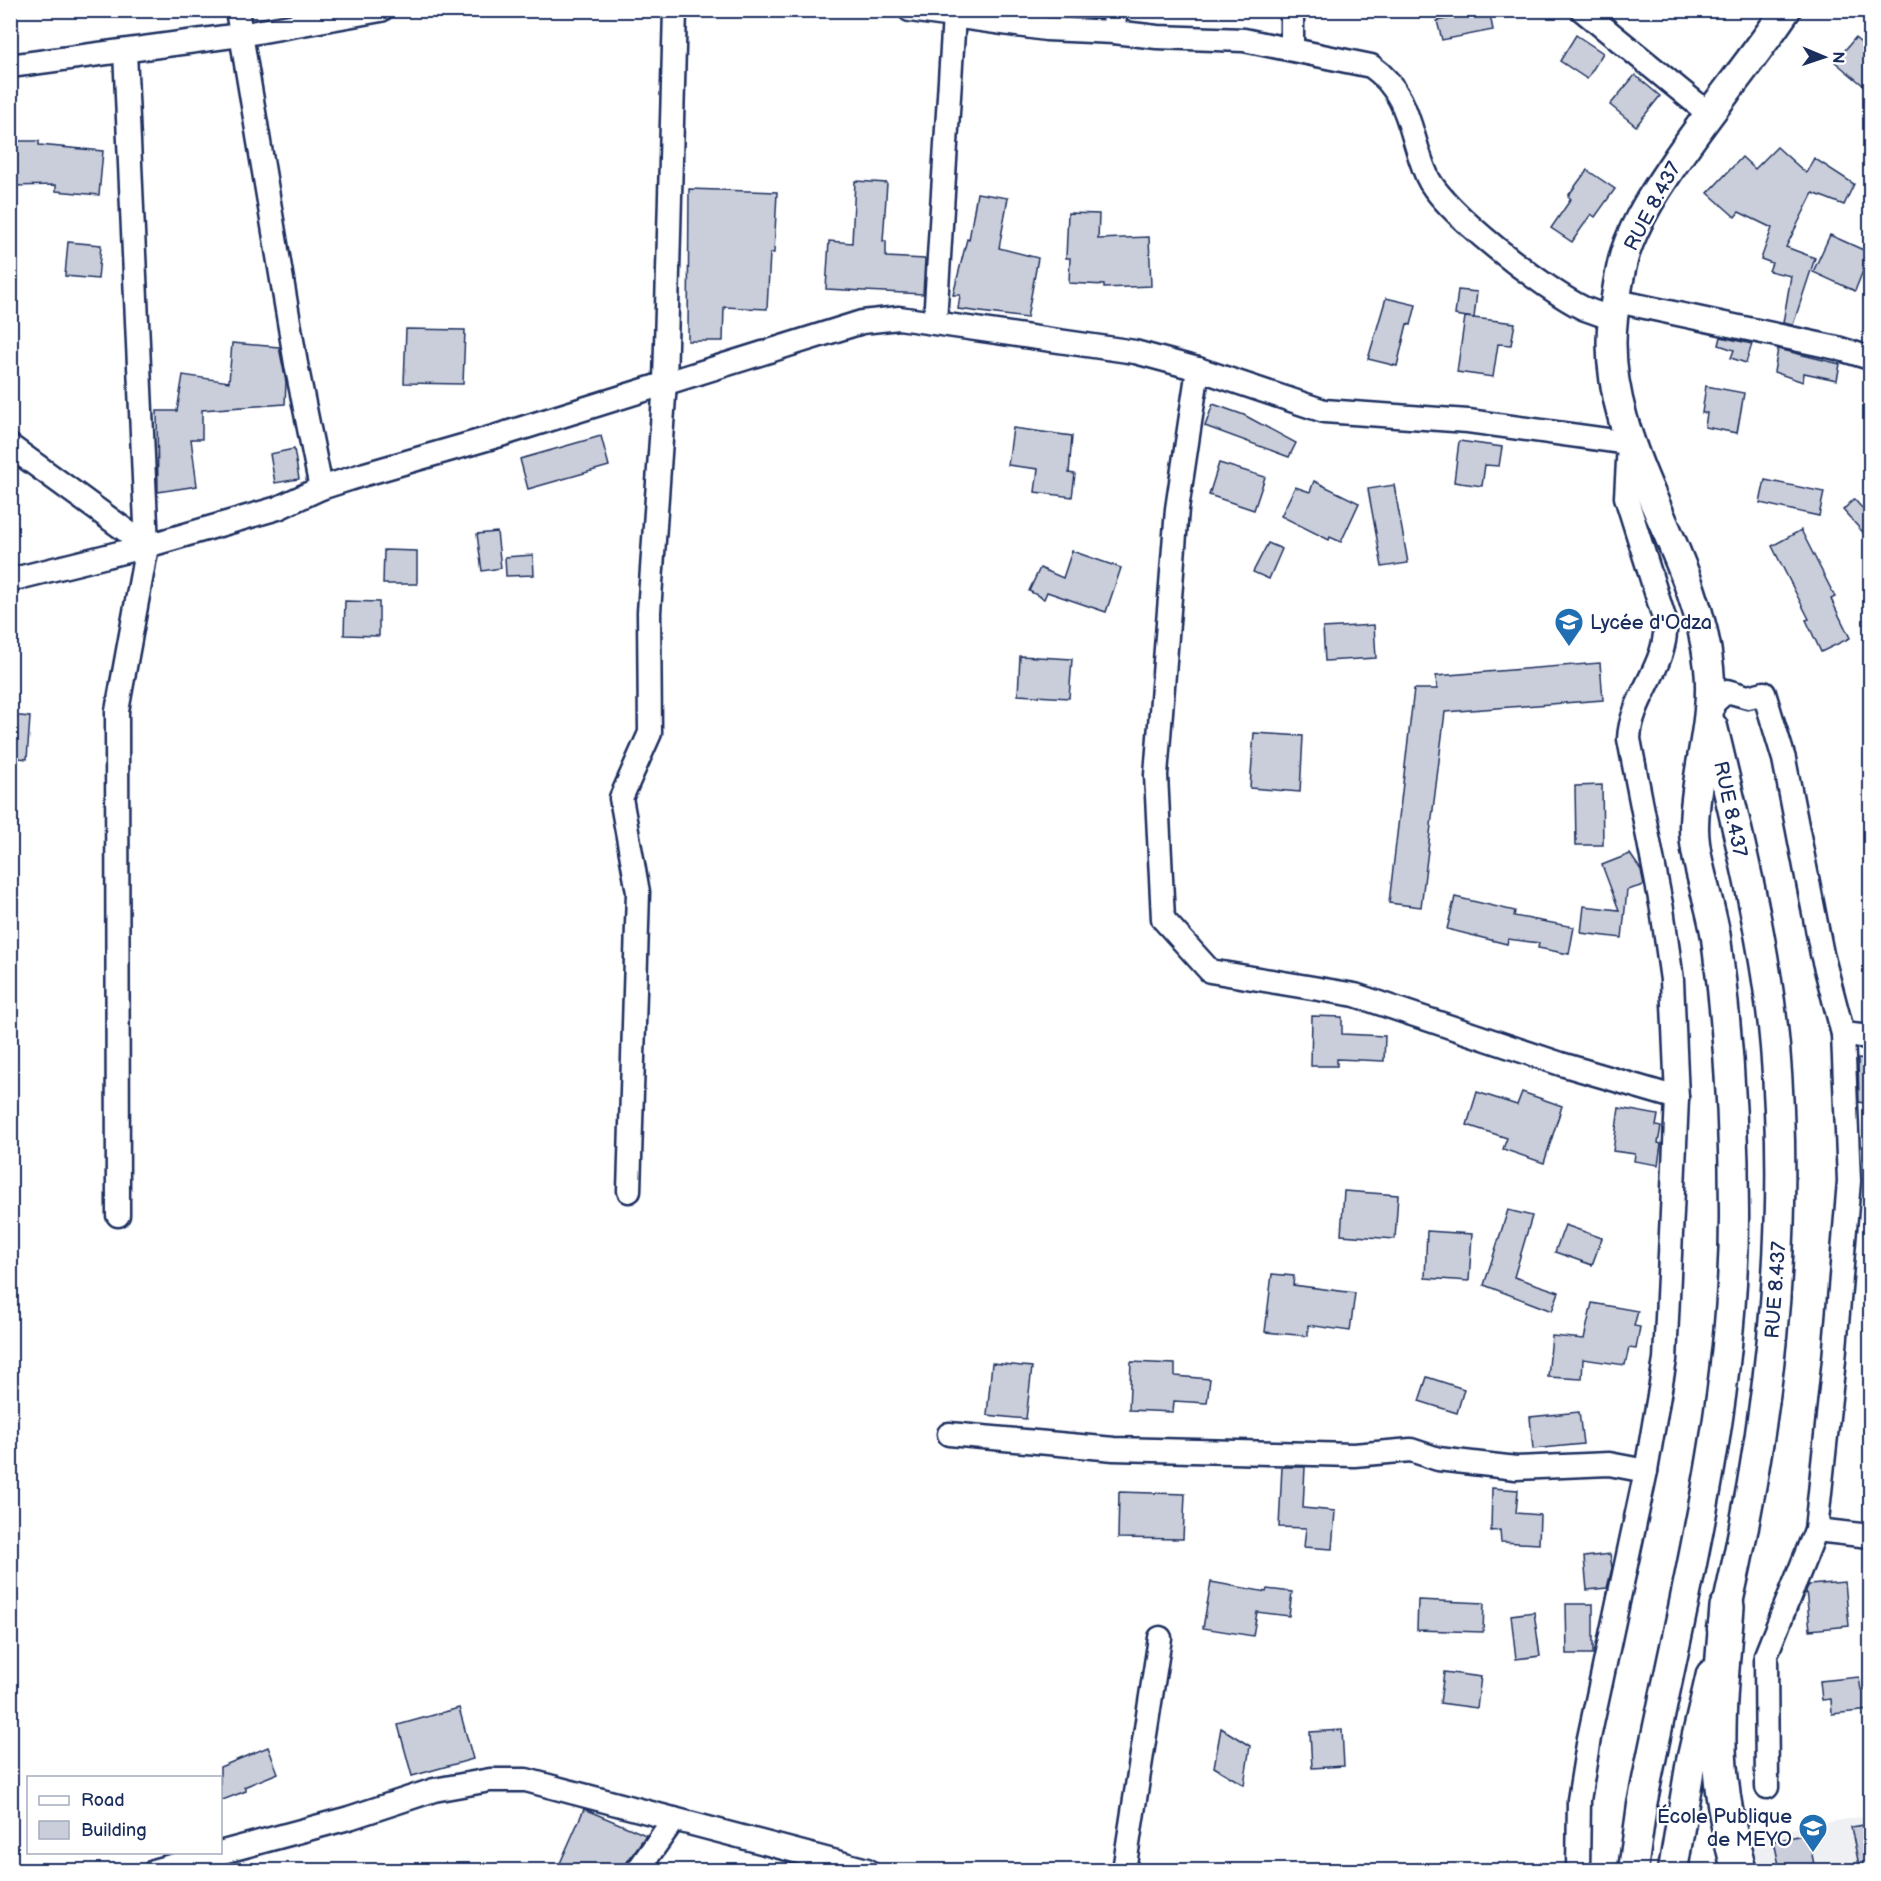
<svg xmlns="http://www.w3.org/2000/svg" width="1881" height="1881" viewBox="0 0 1881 1881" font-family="'Balsamiq Sans',sans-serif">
<rect width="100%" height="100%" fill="#fff"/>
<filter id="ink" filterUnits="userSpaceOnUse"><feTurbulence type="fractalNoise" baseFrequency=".0167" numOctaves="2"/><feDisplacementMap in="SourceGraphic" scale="12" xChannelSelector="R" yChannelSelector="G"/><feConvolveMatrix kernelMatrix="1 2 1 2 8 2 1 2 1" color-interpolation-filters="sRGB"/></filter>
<g filter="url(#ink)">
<!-- built -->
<polygon fill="#eff0f4" points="1870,1815 1870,1870 1760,1870 1750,1836"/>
<!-- building -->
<g fill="#caceda" stroke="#1b2f5e" stroke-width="1.5">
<polygon points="1489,10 1493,30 1442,40 1437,21"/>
<polygon points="1576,35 1603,53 1587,79 1560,61"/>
<polygon points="1855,38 1870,50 1870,91 1835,62"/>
<polygon points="1635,75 1660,96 1636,126 1610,105"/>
<polygon points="10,141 39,141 39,145 103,151 99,195 56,191 56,185 10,186"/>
<polygon points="1777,147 1806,173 1814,158 1854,184 1844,205 1813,193 1786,247 1815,258 1793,325 1783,323 1791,276 1769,271 1772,263 1761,259 1772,228 1739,212 1735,217 1708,193 1742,157 1755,169"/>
<polygon points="1587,170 1615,189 1595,217 1591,214 1572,242 1551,228 1571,199 1568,196"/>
<polygon points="855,181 887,183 883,241 886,241 886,257 925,259 923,294 826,289 829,241 852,243"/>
<polygon points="689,189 777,192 774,253 770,253 767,309 724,307 723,341 688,341"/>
<polygon points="977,193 1008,198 999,248 1038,258 1027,318 958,309 960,295 953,295 967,239 969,240"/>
<polygon points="1068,213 1099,214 1098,239 1149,237 1151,286 1104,288 1104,285 1069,283 1070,258 1066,258"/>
<polygon points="1830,235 1870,253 1855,291 1813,272"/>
<polygon points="68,242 101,245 98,279 65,276"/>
<polygon points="1458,290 1477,292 1474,318 1455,315"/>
<polygon points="1386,298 1416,305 1411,325 1407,324 1397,366 1368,359"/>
<polygon points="1465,317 1515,323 1511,345 1498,344 1493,377 1457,372"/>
<polygon points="406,329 465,330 463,384 404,383"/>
<polygon points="1721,337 1752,344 1746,363 1731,358 1734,350 1719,345"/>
<polygon points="232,343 279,347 286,382 285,404 202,410 202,439 191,439 197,486 158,492 157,411 177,411 183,375 229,382"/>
<polygon points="1778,349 1840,364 1837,380 1804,373 1803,382 1774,372"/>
<polygon points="1706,386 1744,393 1737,433 1705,427 1707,413 1702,413"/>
<polygon points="1213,404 1244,415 1296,443 1289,457 1205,426"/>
<polygon points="1013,428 1072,436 1069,473 1075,474 1072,497 1035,492 1038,469 1008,465"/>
<polygon points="601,436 609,466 528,489 520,459"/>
<polygon points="1459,441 1502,447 1499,466 1485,465 1482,486 1454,482"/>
<polygon points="294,449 299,479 275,483 270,454"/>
<polygon points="1219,463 1265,477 1254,510 1209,495"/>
<polygon points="1765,480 1824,492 1819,516 1760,503"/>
<polygon points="1314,481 1359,503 1341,542 1330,537 1329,540 1281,516 1295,487 1310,492"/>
<polygon points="1394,485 1408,563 1382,567 1368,489"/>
<polygon points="1854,499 1870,517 1870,540 1843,510"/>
<polygon points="1801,530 1835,597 1831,599 1850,638 1821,652 1806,620 1809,619 1772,546"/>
<polygon points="497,532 501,568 482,571 477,534"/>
<polygon points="1268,543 1282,549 1269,579 1253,572"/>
<polygon points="384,550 417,551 417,584 383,584"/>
<polygon points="1072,551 1121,568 1106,612 1047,592 1044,599 1029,591 1040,568 1063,578"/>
<polygon points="533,555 534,575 506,576 505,557"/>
<polygon points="345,601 379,602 379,636 344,635"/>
<polygon points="1374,625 1376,658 1325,661 1323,628"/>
<polygon points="1020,656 1072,659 1069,698 1018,695"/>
<polygon points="1600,663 1603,700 1445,712 1421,907 1389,903 1414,689 1437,689 1436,676"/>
<polygon points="10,715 30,717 27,759 10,757"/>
<polygon points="1254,733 1303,736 1300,792 1250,788"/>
<polygon points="1602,785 1603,845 1576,845 1575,786"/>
<polygon points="1630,854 1641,870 1644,885 1627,890 1622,938 1581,933 1584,906 1619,910 1602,865"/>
<polygon points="1455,897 1515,911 1514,916 1574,927 1569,954 1538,948 1539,943 1508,939 1507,944 1447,929"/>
<polygon points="1312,1016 1342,1017 1342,1034 1385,1036 1384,1061 1337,1059 1337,1066 1311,1066"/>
<polygon points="1858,1059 1870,1060 1870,1104 1859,1102"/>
<polygon points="1477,1092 1517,1105 1522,1092 1562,1106 1544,1163 1503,1149 1507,1138 1467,1125"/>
<polygon points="1619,1108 1658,1115 1656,1126 1661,1127 1658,1143 1661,1144 1658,1165 1634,1161 1635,1154 1613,1151"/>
<polygon points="1344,1191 1398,1195 1395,1239 1341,1235"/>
<polygon points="1508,1210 1532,1216 1514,1277 1559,1292 1552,1311 1484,1285"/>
<polygon points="1565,1225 1602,1238 1592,1265 1555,1252"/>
<polygon points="1427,1231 1472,1234 1469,1281 1425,1278"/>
<polygon points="1272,1274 1294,1276 1293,1285 1355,1293 1350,1331 1308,1325 1308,1336 1265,1332"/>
<polygon points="1592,1303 1638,1311 1634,1326 1640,1327 1636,1349 1629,1348 1625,1365 1583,1359 1582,1379 1548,1377 1552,1336 1584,1339"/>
<polygon points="1131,1362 1175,1364 1175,1376 1210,1379 1207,1403 1174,1401 1173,1412 1129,1410"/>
<polygon points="992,1363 1032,1367 1026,1419 987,1415"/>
<polygon points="1427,1377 1464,1389 1457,1413 1419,1401"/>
<polygon points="1579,1412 1583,1444 1533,1449 1530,1417"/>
<polygon points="1282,1467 1305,1467 1303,1508 1335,1511 1332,1549 1304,1547 1306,1528 1279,1527"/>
<polygon points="1492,1488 1518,1490 1516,1513 1540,1515 1539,1544 1501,1542 1500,1530 1491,1531"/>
<polygon points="1119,1492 1185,1494 1183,1539 1118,1538"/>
<polygon points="1610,1554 1612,1568 1607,1588 1587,1590 1584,1557"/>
<polygon points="1211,1582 1266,1592 1267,1589 1292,1592 1289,1616 1257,1612 1253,1636 1203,1628"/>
<polygon points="1845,1582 1849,1626 1810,1630 1806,1590 1809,1585"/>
<polygon points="1418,1600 1484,1603 1483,1632 1417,1630"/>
<polygon points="1566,1604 1593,1604 1593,1654 1567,1654"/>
<polygon points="1534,1612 1540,1656 1516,1659 1511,1615"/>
<polygon points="1444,1672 1481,1677 1477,1708 1440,1703"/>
<polygon points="1859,1677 1861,1690 1870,1690 1870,1710 1832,1714 1831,1699 1822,1700 1820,1681"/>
<polygon points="459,1708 473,1759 412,1776 398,1725"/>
<polygon points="1221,1728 1250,1746 1244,1785 1214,1767"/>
<polygon points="1342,1730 1344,1766 1312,1768 1310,1732"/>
<polygon points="268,1747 278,1773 244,1787 246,1791 220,1801 220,1767"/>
<polygon points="584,1809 646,1835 627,1862 625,1870 557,1870"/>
<polygon points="1870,1824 1870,1870 1860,1870 1851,1827"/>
<polygon points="1808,1834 1815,1870 1780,1870 1774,1841"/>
</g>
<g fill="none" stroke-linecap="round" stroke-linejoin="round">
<!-- minor casing -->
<g stroke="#1b2f5e" stroke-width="27">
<g id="minor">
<polyline points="237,10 296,364 321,488"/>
<path d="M910 10 1046 29 1114 32 1157 37 1244 40 1371 66C1411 94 1409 135 1427 176 1442 211 1547 291 1583 308 1593 312 1603 315 1613 319"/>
<polyline points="1582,10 1708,113"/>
<polyline points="1114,32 1115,10"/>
<polyline points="1292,49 1292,10"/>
<polyline points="10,66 240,35 381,10"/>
<polyline points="1617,301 1837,348 1870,358"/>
<polyline points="935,321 954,16"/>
<polyline points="1198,369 1177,509 1156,775 1163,919 1210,971 1355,995 1561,1064 1677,1098"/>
<polyline points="10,446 147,546"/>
<path d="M10 580 147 546 278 508 321 488 365 474 497 436 862 322 899 318 1135 352 1198 369 1324 411 1468 421 1629 443 1626 497 1665 621C1669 665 1631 696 1629 739L1662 909 1672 980 1677 1098 1672 1212 1665 1360 1646 1471 1589 1738 1579 1800 1578 1870"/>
<polyline points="1709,707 1727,691 1748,697 1764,693 1784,759 1822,954 1843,1034 1849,1181 1834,1360 1816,1530 1766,1655 1767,1787"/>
<polyline points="1843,1034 1870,1037"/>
<polyline points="629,1191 638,892 621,798 650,733 649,612 665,382 675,10"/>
<polyline points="118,1215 117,711 147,546 125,51"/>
<polyline points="949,1434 1114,1449 1354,1455 1411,1450 1438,1459 1516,1468 1609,1464 1646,1471"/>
<polyline points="1816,1530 1870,1536"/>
<polyline points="156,1870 349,1818 434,1790 490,1780 526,1780 867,1870"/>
<polyline points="638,1870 674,1819"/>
<polyline points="1124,1870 1160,1638"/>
</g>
</g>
<!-- major casing -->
<g stroke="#1b2f5e" stroke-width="33">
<g id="major">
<path d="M1713 727C1737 829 1766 942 1775 1047 1792 1243 1767 1438 1722 1629"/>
<path d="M1633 1870 1642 1805C1680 1609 1735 1412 1734 1211 1734 1121 1728 1028 1716 938 1711 904 1694 861 1694 828 1694 775 1715 722 1709 668 1697 547 1598 442 1613 318 1616 297 1619 273 1625 253 1636 220 1656 190 1675 162 1710 110 1751 62 1786 10"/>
<polyline points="1673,1870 1691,1761 1711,1674"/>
</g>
</g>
<!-- highway casing -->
<g stroke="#1b2f5e" stroke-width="38">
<path id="highway" d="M1727 1607C1724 1649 1719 1691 1719 1733 1718 1779 1727 1826 1739 1870"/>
</g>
<!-- minor -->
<use href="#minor" stroke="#fff" stroke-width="22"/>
<!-- major -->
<use href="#major" stroke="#fff" stroke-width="28"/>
<!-- highway -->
<use href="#highway" stroke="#fff" stroke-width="33"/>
</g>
</g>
<!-- icons -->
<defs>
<g id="school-pin" transform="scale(1.5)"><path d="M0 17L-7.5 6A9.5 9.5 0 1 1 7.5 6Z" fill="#1f6fb2" stroke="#fff"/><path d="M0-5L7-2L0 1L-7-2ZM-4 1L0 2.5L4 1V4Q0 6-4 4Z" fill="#fff"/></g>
</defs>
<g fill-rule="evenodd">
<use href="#school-pin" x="1569" y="622"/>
<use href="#school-pin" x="1813" y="1828"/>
</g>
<g text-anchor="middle" stroke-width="4.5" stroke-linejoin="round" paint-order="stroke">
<!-- street labels -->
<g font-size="20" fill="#1b2f5e" stroke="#fff">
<text transform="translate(1652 206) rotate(-62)" y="7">RUE 8.437</text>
<text transform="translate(1731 809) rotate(78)" y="7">RUE 8.437</text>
<text transform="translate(1775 1290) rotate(-86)" y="7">RUE 8.437</text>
</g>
<!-- poi labels -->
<g font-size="20" fill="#1b2f5e" stroke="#fff" text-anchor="start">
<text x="1590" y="629">Lycée d'Odza</text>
<text x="1792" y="1823" text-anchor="end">École Publique<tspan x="1792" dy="23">de MEYO</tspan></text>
</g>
</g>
<!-- margin -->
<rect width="1881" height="1881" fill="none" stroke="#fff" stroke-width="36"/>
<rect x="18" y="18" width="1845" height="1845" fill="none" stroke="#1b2f5e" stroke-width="2" filter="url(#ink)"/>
<!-- legend -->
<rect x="27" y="1776" width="195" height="78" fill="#ffffff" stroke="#a4acbf" stroke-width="1.5"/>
<rect x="39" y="1796" width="30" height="9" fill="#ffffff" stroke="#a4acbf" stroke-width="1.5"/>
<text x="81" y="1806" font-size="18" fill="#1b2f5e">Road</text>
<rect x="39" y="1821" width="30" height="18" fill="#caceda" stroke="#a4acbf" stroke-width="1.5"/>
<text x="81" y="1836" font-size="18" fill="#1b2f5e">Building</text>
<!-- north arrow -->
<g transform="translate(1824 57) rotate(92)" stroke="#ffffff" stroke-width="4.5" paint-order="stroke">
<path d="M0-4.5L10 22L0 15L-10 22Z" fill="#1b2f5e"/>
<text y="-9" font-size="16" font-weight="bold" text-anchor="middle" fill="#1b2f5e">N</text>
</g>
</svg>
